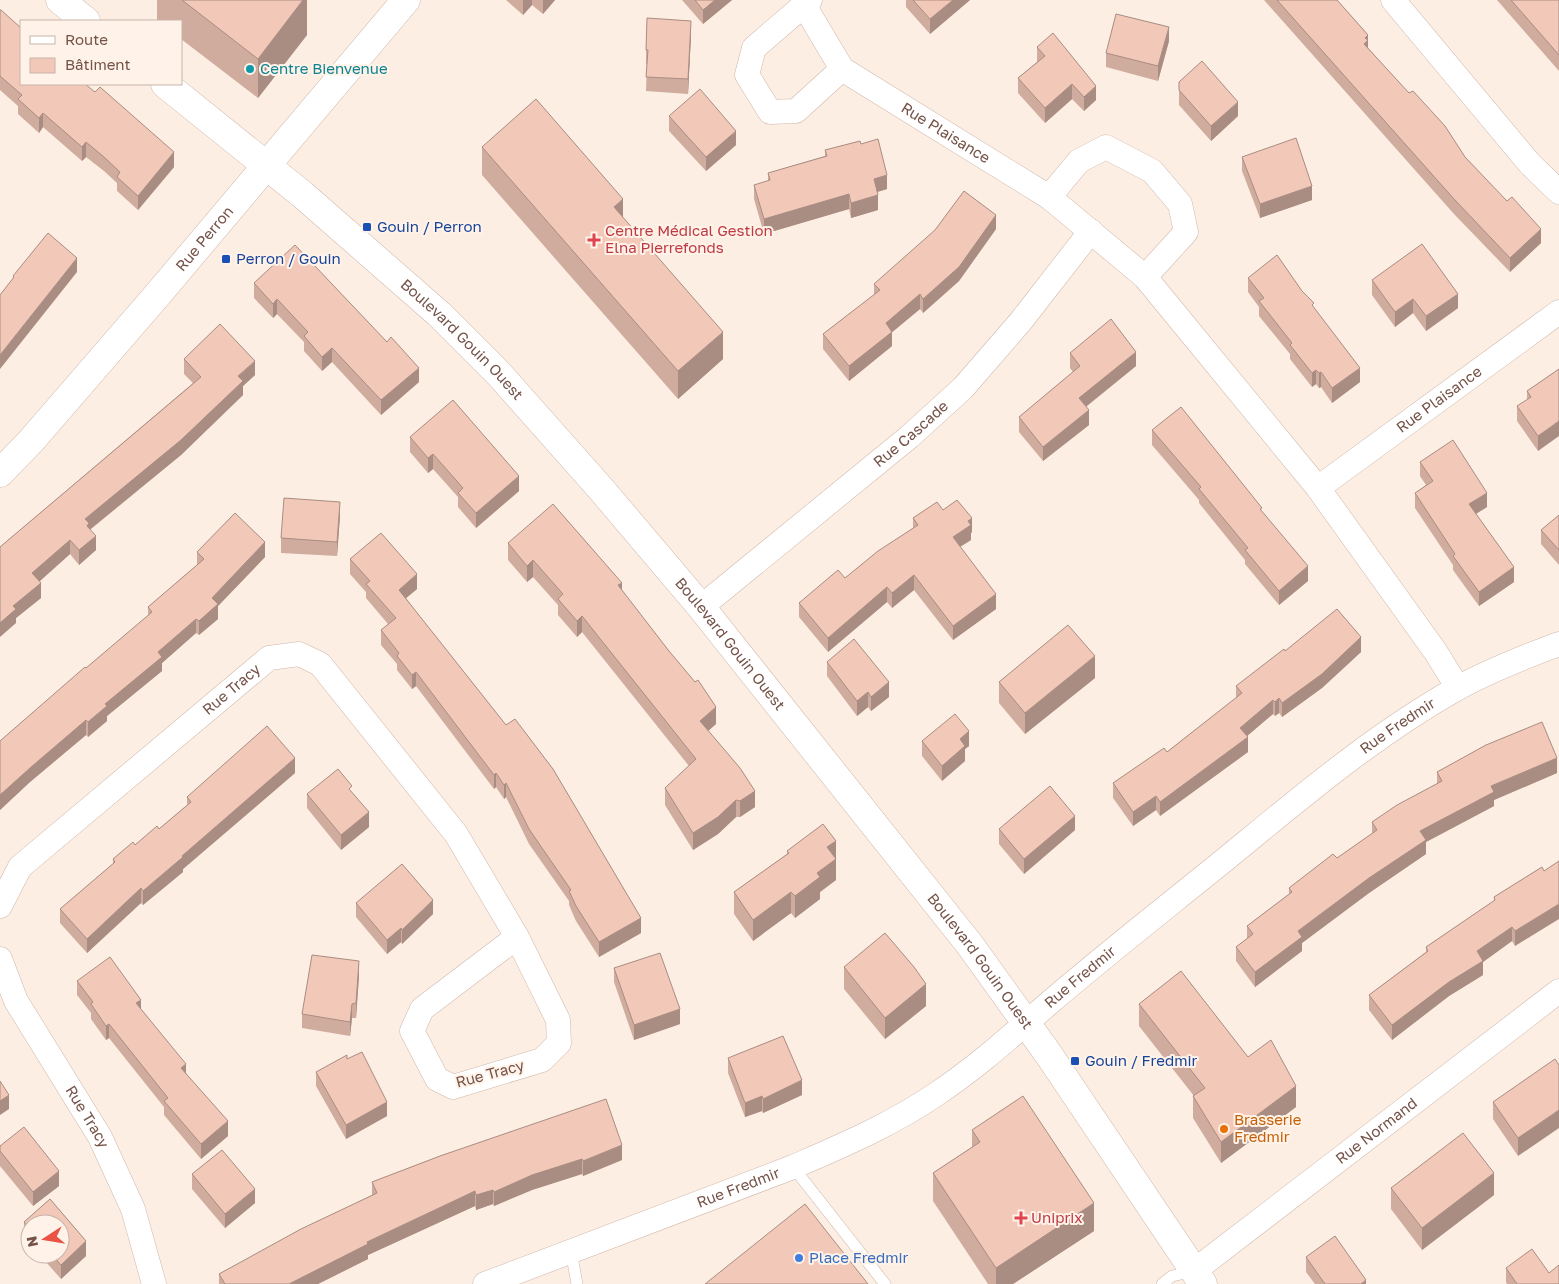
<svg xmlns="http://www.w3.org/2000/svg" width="1559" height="1284" viewBox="0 0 1559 1284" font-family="'Golos Text',sans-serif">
<rect width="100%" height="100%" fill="#fceee2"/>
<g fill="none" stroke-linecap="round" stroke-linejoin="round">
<!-- service casing -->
<g stroke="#d0b7ac" stroke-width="12">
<g id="service">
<polyline points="793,1167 885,1284"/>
<polyline points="571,1251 577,1284"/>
<polyline points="1162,1284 1172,1276 1194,1271"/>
</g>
</g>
<!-- minor casing -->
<g stroke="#d0b7ac" stroke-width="25">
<g id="minor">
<path id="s1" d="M810 0 804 5 842 69 1049 197 1145 277 1318 488 1435 651 1458 688"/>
<polyline points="1393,0 1530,164 1559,192"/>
<polyline points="804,5 754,48 747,75 770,112 796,111 842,69"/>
<polyline points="1049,197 1079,161 1106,147 1152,171 1180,204 1186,232 1145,277"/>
<path id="s2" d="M1318 488 1559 312"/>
<path id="s3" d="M701 607 909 437 963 388 1021 321 1091 231"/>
<path id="s4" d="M0 906 20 867 269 658 299 654 320 664 456 834 517 937 558 1020 559 1043 542 1060 453 1087 437 1079 412 1031 422 1009 517 937"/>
<path id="s5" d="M0 959 16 1001 100 1137 133 1209 154 1284"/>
<path id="s6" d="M1194 1271 1559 991"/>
<path id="s7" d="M485 1284 793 1167C841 1146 891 1125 935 1095 976 1068 1011 1036 1048 1004 1105 955 1164 909 1222 862 1298 800 1371 737 1456 689 1488 671 1524 657 1559 644"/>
</g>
</g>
<!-- tertiary casing -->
<g stroke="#d0b7ac" stroke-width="29">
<g id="tertiary">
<polyline points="60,0 86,21"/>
<path id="s8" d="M165 84 303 195 439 314 499 374 601 489 701 607 970 945 1049 1055 1203 1284"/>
<path id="s9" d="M0 473 31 441 159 293 406 0"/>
</g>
</g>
<!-- service -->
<use href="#service" stroke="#fff" stroke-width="11"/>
<!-- minor -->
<use href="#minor" stroke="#fff" stroke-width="24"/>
<!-- tertiary -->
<use href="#tertiary" stroke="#fff" stroke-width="28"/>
</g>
<!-- wall -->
<g fill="#d0ac9f">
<polygon points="157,0 307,0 307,35 258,98 181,39 181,21 159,21 157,20"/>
<polygon points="506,0 555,0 543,14 532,5 523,15"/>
<polygon points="682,0 732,0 703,24"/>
<polygon points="906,0 970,0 930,34 906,7"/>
<polygon points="1264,0 1337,0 1368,35 1368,48 1541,243 1510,272 1454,214"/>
<polygon points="1497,0 1559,0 1559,71"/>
<polygon points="0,10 174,167 138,210 117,191 117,183 104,171 86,157 82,161 43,127 39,133 18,114 18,106 0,90"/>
<polygon points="691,35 688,94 646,91 647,64 646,64 646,50"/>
<polygon points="1169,41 1158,81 1106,67 1106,53"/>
<polygon points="1037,47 1096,100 1084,111 1072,99 1045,123 1018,93 1018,78 1037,62"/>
<polygon points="1179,82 1238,116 1211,141 1179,105"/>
<polygon points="669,116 736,145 706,171 669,131"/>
<polygon points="861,144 887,189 877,192 878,210 851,218 849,209 764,234 754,199 754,185 768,181 768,173 825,156 825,150"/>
<polygon points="482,147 623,218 723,359 678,399 482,175"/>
<polygon points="1242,157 1312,200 1260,218 1242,171"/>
<polygon points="996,229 959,281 923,313 920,309 892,332 892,346 849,381 823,349 823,334 874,295 874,284"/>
<polygon points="1248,278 1314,309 1360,382 1332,403 1321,387 1319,388 1316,384 1312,387 1290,359 1290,354 1259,316 1259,307 1248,292"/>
<polygon points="1372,280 1458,308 1426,331 1413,313 1395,327 1372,295"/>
<polygon points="254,283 419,382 381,415 332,362 322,371 304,351 304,342 277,314 273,318 254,298"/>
<polygon points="1070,353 1136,366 1086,407 1089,425 1043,461 1019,432 1019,417 1073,372 1070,368"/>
<polygon points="184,359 255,375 243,386 243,395 181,455 90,530 96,550 79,565 70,554 40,581 41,598 16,618 16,623 0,547 193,383 184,374"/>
<polygon points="1559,369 1538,451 1517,421 1517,406 1527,400 1527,391"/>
<polygon points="1152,430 1262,512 1308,581 1279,605 1245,564 1245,560 1199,503 1199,500 1152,445"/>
<polygon points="410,437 519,491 476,528 458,507 458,497 433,469 428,473 410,452"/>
<polygon points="1420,462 1487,507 1476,514 1514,582 1479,606 1453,570 1453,565 1415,508 1415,493 1426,485 1420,476"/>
<polygon points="943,510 972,532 971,533 971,540 960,547 996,609 953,640 914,590 892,608 887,602 828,652 799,617 799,603 845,578 913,528 913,518"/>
<polygon points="1559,515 1559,565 1541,544 1541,530"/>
<polygon points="340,516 337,556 281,553 281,538"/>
<polygon points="508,543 622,590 716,724 708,731 755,807 740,817 736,817 718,834 693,850 665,805 665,788 689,766 582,632 577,637 558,615 558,605 533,577 527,582 508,560"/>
<polygon points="197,552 265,557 218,606 218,619 199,635 196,633 162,663 162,671 107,716 107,721 88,737 86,735 30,782 0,810 0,741 148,616 148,607 197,565"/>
<polygon points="350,559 417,589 406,598 641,933 599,957 576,921 569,905 569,901 529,844 506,797 504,799 496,787 494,789 416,686 412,689 397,670 397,664 381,645 381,630 388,624 366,598 366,592 350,574"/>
<polygon points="1285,651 1361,652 1322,688 1282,717 1279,713 1275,716 1273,714 1247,736 1248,752 1160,816 1156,810 1133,826 1113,798 1113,783 1167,752 1236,698 1236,686"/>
<polygon points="827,662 889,697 871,711 868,707 857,716 827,676"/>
<polygon points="1095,678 1025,734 999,703 999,682"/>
<polygon points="922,741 969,746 965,749 965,761 942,781 922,756"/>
<polygon points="1437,772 1557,773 1494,800 1494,806 1426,842 1426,854 1369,893 1302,943 1302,951 1255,987 1236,961 1236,947 1247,939 1247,926 1289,894 1289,888 1337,858 1372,834 1372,822 1437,784"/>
<polygon points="295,773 183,869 183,872 143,905 141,903 87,953 60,923 60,909 113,864 113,859 159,829 187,805 187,797"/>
<polygon points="352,793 369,827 341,850 307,808 307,794"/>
<polygon points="999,829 1075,830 1024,874 999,844"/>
<polygon points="836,841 836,880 820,892 820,899 795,918 791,913 753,941 734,914 734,892 787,854 787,851"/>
<polygon points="1542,867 1515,946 1512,941 1483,962 1483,975 1449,996 1392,1040 1369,1010 1369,995 1426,952 1426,947 1494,901 1494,897"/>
<polygon points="356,903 433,914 402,944 401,942 387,954 356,917"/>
<polygon points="844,967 926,1006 885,1039 844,989"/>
<polygon points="614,968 680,1024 634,1040 614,982"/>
<polygon points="359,976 356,1018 352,1018 350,1036 302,1028 302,1014"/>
<polygon points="77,981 141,1010 186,1073 228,1136 201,1159 164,1115 164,1107 109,1038 106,1040 91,1019 91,1013 77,995"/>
<polygon points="1139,1004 1296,1107 1221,1163 1193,1118 1193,1096 1194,1096 1139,1026"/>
<polygon points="728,1058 802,1095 763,1113 762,1111 745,1117 728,1073"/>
<polygon points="347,1059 387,1116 346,1139 316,1086 316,1072"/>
<polygon points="1559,1065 1518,1156 1493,1119 1493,1102"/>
<polygon points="972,1130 1094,1231 1013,1284 988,1284 933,1201 933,1173 972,1147"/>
<polygon points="0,1146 59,1186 33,1206 0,1166"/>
<polygon points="440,1156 622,1160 583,1176 582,1174 532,1190 494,1206 493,1204 476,1210 475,1206 368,1255 368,1259 318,1284 219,1284 219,1274 372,1195 372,1182"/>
<polygon points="192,1174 255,1203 225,1228 192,1189"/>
<polygon points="1391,1188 1494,1195 1422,1250 1391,1209"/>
<polygon points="50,1199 86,1241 86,1256 61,1279 39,1254 60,1254 60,1224 30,1224 30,1243 24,1236 24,1222"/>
<polygon points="1306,1257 1366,1284 1315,1284 1306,1272"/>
<polygon points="1506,1268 1549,1273 1559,1284 1507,1284 1506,1282"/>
</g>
<!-- shaded-wall -->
<g fill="#a98c82">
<polygon points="303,0 307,0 307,35 258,98 258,59"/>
<polygon points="523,0 532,0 532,5 523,15"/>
<polygon points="543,0 555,0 543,14"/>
<polygon points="715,0 732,0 703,24 703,10"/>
<polygon points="953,0 970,0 930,34 930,19"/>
<polygon points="691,21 691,35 688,94 688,79"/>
<polygon points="1169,27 1169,41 1158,81 1158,66"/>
<polygon points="1368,35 1368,55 1364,44 1365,38"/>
<polygon points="1072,84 1072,99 1045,123 1045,108"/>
<polygon points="1096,86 1096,100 1084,111 1084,97"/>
<polygon points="1238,102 1238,116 1211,141 1211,126"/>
<polygon points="43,113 43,127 39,133 39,118"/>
<polygon points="736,131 736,145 706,171 706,157"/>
<polygon points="86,142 86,157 82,161 82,147"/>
<polygon points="174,152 174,167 138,210 138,196"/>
<polygon points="887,175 887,189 874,193 874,179"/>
<polygon points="1312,186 1312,200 1260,218 1260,204"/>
<polygon points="849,194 849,209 764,234 764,219"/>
<polygon points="878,195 878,210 851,218 851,203"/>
<polygon points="623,199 623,227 614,207"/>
<polygon points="996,215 996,229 959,281 923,313 923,299"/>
<polygon points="1541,229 1541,243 1510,272 1510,258"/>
<polygon points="77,258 77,272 0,369 0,355"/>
<polygon points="920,294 920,309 890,334 892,332 892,346 849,381 849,366 886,323"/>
<polygon points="1458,294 1458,308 1426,331 1426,316"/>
<polygon points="277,299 277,314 273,318 273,304"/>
<polygon points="1413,299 1413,313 1395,327 1395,312"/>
<polygon points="723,332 723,359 678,399 678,371"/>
<polygon points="332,348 332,362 322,371 322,357"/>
<polygon points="1136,352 1136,366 1079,412 1079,398"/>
<polygon points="255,361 255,375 243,386 243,395 181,455 89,530 87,540 85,519"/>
<polygon points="419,368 419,382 381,415 381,400"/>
<polygon points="1360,368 1360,382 1332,403 1332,388"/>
<polygon points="1316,370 1316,384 1312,387 1312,373"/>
<polygon points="1321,372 1321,387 1319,388 1319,373"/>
<polygon points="1089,410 1089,425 1043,461 1043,447"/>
<polygon points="1559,421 1559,436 1538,451 1538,436"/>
<polygon points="433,454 433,469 428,473 428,458"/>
<polygon points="519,476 519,491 476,528 476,513"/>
<polygon points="1487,493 1487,507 1469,518 1469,504"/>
<polygon points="340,502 340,516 337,556 337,542"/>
<polygon points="972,518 972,532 971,533 971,540 953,551 953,537 968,521"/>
<polygon points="96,536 96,550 79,565 79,550"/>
<polygon points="70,540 70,554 32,588 32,573"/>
<polygon points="265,542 265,557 218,606 218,619 199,635 199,621 212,598"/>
<polygon points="533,560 533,577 527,582 527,566"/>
<polygon points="1308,566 1308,581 1279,605 1279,591"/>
<polygon points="1514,567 1514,582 1479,606 1479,592"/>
<polygon points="417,574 417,589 399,604 399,590"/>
<polygon points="914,575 914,590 892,608 892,593"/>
<polygon points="41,583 41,598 16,618 16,623 0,637 0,623 13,606"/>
<polygon points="622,583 622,599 618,585"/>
<polygon points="887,587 887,602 828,652 828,638"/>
<polygon points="996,594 996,609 953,640 953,626"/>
<polygon points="582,616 582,632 577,637 577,621"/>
<polygon points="196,619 196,633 162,663 162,671 107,716 107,721 88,737 88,722 105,704 158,652"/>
<polygon points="1361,637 1361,652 1322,688 1282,717 1282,703"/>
<polygon points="1095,656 1095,678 1025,734 1025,713"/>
<polygon points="416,672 416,686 412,689 412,675"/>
<polygon points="889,682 889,697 871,711 871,697"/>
<polygon points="868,692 868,707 857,716 857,701"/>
<polygon points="1279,698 1279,713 1275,716 1275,702"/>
<polygon points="1273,700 1273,714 1240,742 1240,728"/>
<polygon points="716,707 716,724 700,738 700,721"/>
<polygon points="86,720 86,735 30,782 0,810 0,795 30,768"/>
<polygon points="969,731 969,746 965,749 965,761 942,781 942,766 960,739"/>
<polygon points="1248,737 1248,752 1160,816 1160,802"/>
<polygon points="295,758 295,773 183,869 183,872 143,905 143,891 182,856"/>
<polygon points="1557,758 1557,773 1494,800 1494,806 1426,842 1426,854 1369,893 1302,943 1302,951 1255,987 1255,972 1298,931 1420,831 1491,786"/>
<polygon points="496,773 496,787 494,789 494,775"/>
<polygon points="506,783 506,797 504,799 504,785"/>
<polygon points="755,791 755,807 740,817 740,801"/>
<polygon points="1156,796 1156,810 1133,826 1133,812"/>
<polygon points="736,800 736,817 718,834 693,850 693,833"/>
<polygon points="369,812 369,827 341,850 341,835"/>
<polygon points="1075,816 1075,830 1024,874 1024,859"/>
<polygon points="836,841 836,880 820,892 820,899 795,918 795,896 817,873 827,847"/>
<polygon points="141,888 141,903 87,953 87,939"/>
<polygon points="791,892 791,913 753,941 753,920"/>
<polygon points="433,900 433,914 402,944 402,930"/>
<polygon points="1559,904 1559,919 1515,946 1515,931"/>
<polygon points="641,918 641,933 599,957 599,942"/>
<polygon points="1512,927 1512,941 1483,962 1483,975 1449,996 1392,1040 1392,1025 1477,951"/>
<polygon points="401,928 401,942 387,954 387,940"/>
<polygon points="359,961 359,976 356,1018 356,1003"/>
<polygon points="926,984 926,1006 885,1039 885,1018"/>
<polygon points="141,1000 141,1014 136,1003"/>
<polygon points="352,1004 352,1018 350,1036 350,1022"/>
<polygon points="680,1009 680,1024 634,1040 634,1025"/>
<polygon points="109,1024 109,1038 106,1040 106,1026"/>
<polygon points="186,1064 186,1078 181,1068"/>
<polygon points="802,1080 802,1095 763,1113 763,1099"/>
<polygon points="1296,1086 1296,1107 1221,1163 1221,1142"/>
<polygon points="9,1095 9,1109 0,1115 0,1101"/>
<polygon points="762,1096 762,1111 745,1117 745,1103"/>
<polygon points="387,1102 387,1116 346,1139 346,1125"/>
<polygon points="1559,1110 1559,1128 1518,1156 1518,1138"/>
<polygon points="228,1121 228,1136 201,1159 201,1144"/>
<polygon points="622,1145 622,1160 583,1176 583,1161"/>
<polygon points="582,1159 582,1174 532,1190 494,1206 494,1192 532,1175"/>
<polygon points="59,1171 59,1186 33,1206 33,1192"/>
<polygon points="1494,1173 1494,1195 1422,1250 1422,1228"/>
<polygon points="255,1189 255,1203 225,1228 225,1214"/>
<polygon points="493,1190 493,1204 476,1210 476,1195"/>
<polygon points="475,1191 475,1206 368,1255 368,1259 318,1284 289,1284 367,1242"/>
<polygon points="1094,1203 1094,1231 1013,1284 996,1284 996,1268"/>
<polygon points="86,1241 86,1256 61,1279 61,1265"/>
<polygon points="1366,1280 1366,1284 1361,1284"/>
</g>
<!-- building -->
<g fill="#f2c8b9" stroke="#a98c82">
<polygon points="182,0 303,0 258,59"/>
<polygon points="695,0 715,0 703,10"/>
<polygon points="913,0 953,0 930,19"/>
<polygon points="1277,0 1337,0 1368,35 1365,38 1368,40 1364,44 1409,93 1413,91 1445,126 1465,157 1507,201 1512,197 1541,229 1510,258 1454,199"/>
<polygon points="1511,0 1559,0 1559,55"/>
<polygon points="0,10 1,10 21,28 21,84 85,84 95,92 100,87 174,152 138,196 117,177 120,172 104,157 86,142 82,147 43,113 39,118 18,99 22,95 0,76"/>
<polygon points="1116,14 1169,27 1158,66 1106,53"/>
<polygon points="647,18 691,21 688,79 646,77 648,50 646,50"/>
<polygon points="1053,33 1096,86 1084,97 1072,84 1045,108 1018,78 1045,56 1037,47"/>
<polygon points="1202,61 1238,102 1211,126 1179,90 1179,82"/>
<polygon points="700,89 736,131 706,157 669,116"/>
<polygon points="536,99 623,199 614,207 723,332 678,371 482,147"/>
<polygon points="1296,138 1312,186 1260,204 1242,157"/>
<polygon points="878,139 887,175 874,179 878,195 851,203 849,194 764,219 754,185 770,180 768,173 827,156 825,150 860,141 861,144"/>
<polygon points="964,191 996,215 959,267 923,299 920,294 886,323 892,332 849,366 823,334 880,290 874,284 935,230"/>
<polygon points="48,233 77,258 0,355 0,295 14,277 13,276"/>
<polygon points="1422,244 1458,294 1426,316 1413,299 1395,312 1372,280"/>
<polygon points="295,245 387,342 391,337 419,368 381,400 332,348 322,357 304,336 308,332 277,299 273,304 254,283"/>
<polygon points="1277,255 1302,291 1314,303 1312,305 1360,368 1332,388 1321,372 1319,373 1316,370 1312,373 1290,345 1292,343 1259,301 1264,298 1248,278"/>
<polygon points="1111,319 1136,352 1079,398 1089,410 1043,447 1019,417 1080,366 1070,353"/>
<polygon points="220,324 255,361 238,376 243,381 181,440 85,519 89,523 87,526 96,536 79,550 70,540 32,573 41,583 13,606 16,609 0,623 0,547 201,377 184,359"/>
<polygon points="1559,369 1559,421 1538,436 1517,406 1531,397 1527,391"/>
<polygon points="453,400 519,476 476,513 458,493 463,488 433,454 428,458 410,437"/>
<polygon points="1181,407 1262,508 1260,509 1308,566 1279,591 1245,550 1248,548 1199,489 1201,487 1152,430"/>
<polygon points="1453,440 1487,493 1469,504 1514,567 1479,592 1453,556 1455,554 1415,493 1433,481 1420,462"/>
<polygon points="284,498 340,502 337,542 281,538"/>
<polygon points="957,500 972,518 968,521 971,525 953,537 996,594 953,626 914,575 892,593 887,587 828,638 799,603 838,570 845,578 878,551 918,525 913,518 937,502 943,510"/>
<polygon points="553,504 622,583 618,585 669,651 695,682 698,680 716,707 700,721 740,768 755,791 740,801 736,800 718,817 693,833 665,788 696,759 582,616 577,621 558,599 563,594 533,560 527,566 508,543"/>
<polygon points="235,513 265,542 212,598 218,604 199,621 196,619 158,652 162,657 105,704 107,706 88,722 86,720 30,768 0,795 0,741 85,667 86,668 152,612 148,607 204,559 197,552"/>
<polygon points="1559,515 1559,550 1541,530"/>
<polygon points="381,533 417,574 399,590 506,725 515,719 553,769 641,918 599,942 576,906 569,891 571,890 529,829 506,783 504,785 496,773 494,775 416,672 412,675 397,656 399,653 381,630 396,618 366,584 370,581 350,559"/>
<polygon points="1337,609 1361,637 1322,674 1282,703 1279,698 1275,702 1273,700 1240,728 1248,737 1160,802 1156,796 1133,812 1113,783 1164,748 1167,752 1242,693 1236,686 1284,649 1285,651"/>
<polygon points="1068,625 1095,656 1025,713 999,682"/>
<polygon points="854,639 889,682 871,697 868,692 857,701 827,662"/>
<polygon points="955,714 969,731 960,739 965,746 942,766 922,741"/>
<polygon points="1542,722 1557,758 1491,786 1494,792 1420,831 1426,840 1369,878 1298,931 1302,937 1255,972 1236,947 1253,934 1247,926 1292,892 1289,888 1333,854 1337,858 1377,830 1372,822 1397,805 1442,781 1437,772 1486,745"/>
<polygon points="267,726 295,758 182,856 183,857 143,891 141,888 87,939 60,909 115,862 113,859 133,842 135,845 157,826 159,829 191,802 187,797"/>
<polygon points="338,769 352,786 349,789 369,812 341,835 307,794"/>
<polygon points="1050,786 1075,816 1024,859 999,829"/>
<polygon points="823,824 836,841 827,847 836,859 817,873 820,877 795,896 791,892 753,920 734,892 789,853 787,851"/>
<polygon points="1559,861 1559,904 1515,931 1512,927 1477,951 1483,961 1449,982 1392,1025 1369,995 1428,951 1426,947 1495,900 1494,897 1542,867 1544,871"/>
<polygon points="402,864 433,900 402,930 401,928 387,940 356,903"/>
<polygon points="885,933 914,967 926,984 885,1018 844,967"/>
<polygon points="660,953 680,1009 634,1025 614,968"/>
<polygon points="312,955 359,961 356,1003 352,1004 350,1022 302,1014"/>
<polygon points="110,957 141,1000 136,1003 186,1064 181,1068 228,1121 201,1144 164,1101 168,1098 109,1024 106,1026 91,1004 93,1002 77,981"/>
<polygon points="1181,971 1248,1057 1271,1040 1296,1086 1221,1142 1193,1096 1205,1088 1139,1004"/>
<polygon points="783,1036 802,1080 763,1099 762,1096 745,1103 728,1058"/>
<polygon points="362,1052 387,1102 346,1125 316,1072 347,1055 347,1059"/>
<polygon points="1555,1059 1559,1065 1559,1110 1518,1138 1493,1102"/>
<polygon points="0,1081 9,1095 0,1101"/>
<polygon points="1023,1096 1094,1203 996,1268 933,1173 980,1142 972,1130"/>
<polygon points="606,1099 622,1145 583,1161 582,1159 532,1175 494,1192 493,1190 476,1195 475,1191 367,1242 368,1244 289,1284 225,1284 219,1274 301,1229 377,1193 372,1182 440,1156"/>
<polygon points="24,1127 59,1171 33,1192 0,1151 0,1146"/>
<polygon points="1463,1133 1494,1173 1422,1228 1391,1188"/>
<polygon points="222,1150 255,1189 225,1214 192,1174"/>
<polygon points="50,1199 86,1241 61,1265 51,1254 60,1254 60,1224 30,1224 30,1229 24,1222"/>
<polygon points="805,1204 868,1284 705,1284"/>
<polygon points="1335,1236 1366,1280 1361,1284 1325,1284 1306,1257"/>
<polygon points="1532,1249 1549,1273 1559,1265 1559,1284 1517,1284 1506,1268"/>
</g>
<!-- markers -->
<circle fill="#0f9aa8" stroke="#fff3e9" stroke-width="2" cx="250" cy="69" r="5"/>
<g fill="#1a4fb4" stroke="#fff3e9" stroke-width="2">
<rect x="362" y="222" width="10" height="10" rx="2.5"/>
<rect x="221" y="254" width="10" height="10" rx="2.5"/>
<rect x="1070" y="1056" width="10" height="10" rx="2.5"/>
</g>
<g fill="#e0444e" stroke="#fff3e9" stroke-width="2">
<path d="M591.5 232.5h5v5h5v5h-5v5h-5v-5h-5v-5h5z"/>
<path d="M1018.5 1210.5h5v5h5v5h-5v5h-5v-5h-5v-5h5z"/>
</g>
<circle fill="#e8710a" stroke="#fff3e9" stroke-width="2" cx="1224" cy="1129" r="5"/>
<circle fill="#3f7fe0" stroke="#fff3e9" stroke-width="2" cx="799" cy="1258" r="5"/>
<g text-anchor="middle" stroke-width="4" stroke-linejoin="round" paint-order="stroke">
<!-- culture labels -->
<g font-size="15" fill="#0d838f" stroke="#fff3e9" text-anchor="start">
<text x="260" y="74">Centre Bienvenue</text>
</g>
<!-- street labels -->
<g font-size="15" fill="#755248" stroke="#fff3e9">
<text dy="5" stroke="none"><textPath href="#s1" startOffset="204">Rue Plaisance</textPath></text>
<text dy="5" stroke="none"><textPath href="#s9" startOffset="311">Rue Perron</textPath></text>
<text dy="5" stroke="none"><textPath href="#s8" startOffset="392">Boulevard Gouin Ouest</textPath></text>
<text dy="5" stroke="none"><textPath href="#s2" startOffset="150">Rue Plaisance</textPath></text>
<text dy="5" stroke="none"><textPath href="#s3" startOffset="272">Rue Cascade</textPath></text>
<text dy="5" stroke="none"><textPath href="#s8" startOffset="798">Boulevard Gouin Ouest</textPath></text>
<text dy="5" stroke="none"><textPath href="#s4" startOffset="320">Rue Tracy</textPath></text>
<text dy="5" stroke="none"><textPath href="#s7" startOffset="1081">Rue Fredmir</textPath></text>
<text dy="5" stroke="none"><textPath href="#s8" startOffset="1202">Boulevard Gouin Ouest</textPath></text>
<text dy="5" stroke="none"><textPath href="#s7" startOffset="676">Rue Fredmir</textPath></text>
<text transform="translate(490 1074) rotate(-15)" y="5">Rue Tracy</text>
<text dy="5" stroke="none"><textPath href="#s5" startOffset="181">Rue Tracy</textPath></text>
<text dy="5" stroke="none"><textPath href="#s6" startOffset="230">Rue Normand</textPath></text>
<text dy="5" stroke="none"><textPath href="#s7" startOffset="271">Rue Fredmir</textPath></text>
</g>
<!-- transit labels -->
<g font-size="15" fill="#164399" stroke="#fff3e9" text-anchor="start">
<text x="377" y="232">Gouin / Perron</text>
<text x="236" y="264">Perron / Gouin</text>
<text x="1085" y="1066">Gouin / Fredmir</text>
</g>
<!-- health labels -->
<g font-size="15" fill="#be3a42" stroke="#fff3e9" text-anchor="start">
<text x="605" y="236">Centre Médical Gestion<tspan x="605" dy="17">Elna Pierrefonds</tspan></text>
<text x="1031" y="1223">Uniprix</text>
</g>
<!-- food labels -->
<g font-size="15" fill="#c56008" stroke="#fff3e9" text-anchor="start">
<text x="1234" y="1125">Brasserie<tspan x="1234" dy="17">Fredmir</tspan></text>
</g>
<!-- shop labels -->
<g font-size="15" fill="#366cbe" stroke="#fff3e9" text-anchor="start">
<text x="809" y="1263">Place Fredmir</text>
</g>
</g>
<!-- legend -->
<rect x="20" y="20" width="162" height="65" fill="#fff3e9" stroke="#c8b3a9"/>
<rect x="30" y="36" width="25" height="8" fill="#ffffff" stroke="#c8b3a9"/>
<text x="65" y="45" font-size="15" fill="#755248">Route</text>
<rect x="30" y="58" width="25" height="15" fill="#f2c8b9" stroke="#c8b3a9"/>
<text x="65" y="70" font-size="15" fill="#755248">Bâtiment</text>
<!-- north arrow -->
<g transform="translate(45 1239) rotate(258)"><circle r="24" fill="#fff3e9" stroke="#c8b3a9"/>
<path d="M0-4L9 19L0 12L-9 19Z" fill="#e95245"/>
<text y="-8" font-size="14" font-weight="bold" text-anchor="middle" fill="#755248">N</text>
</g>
</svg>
